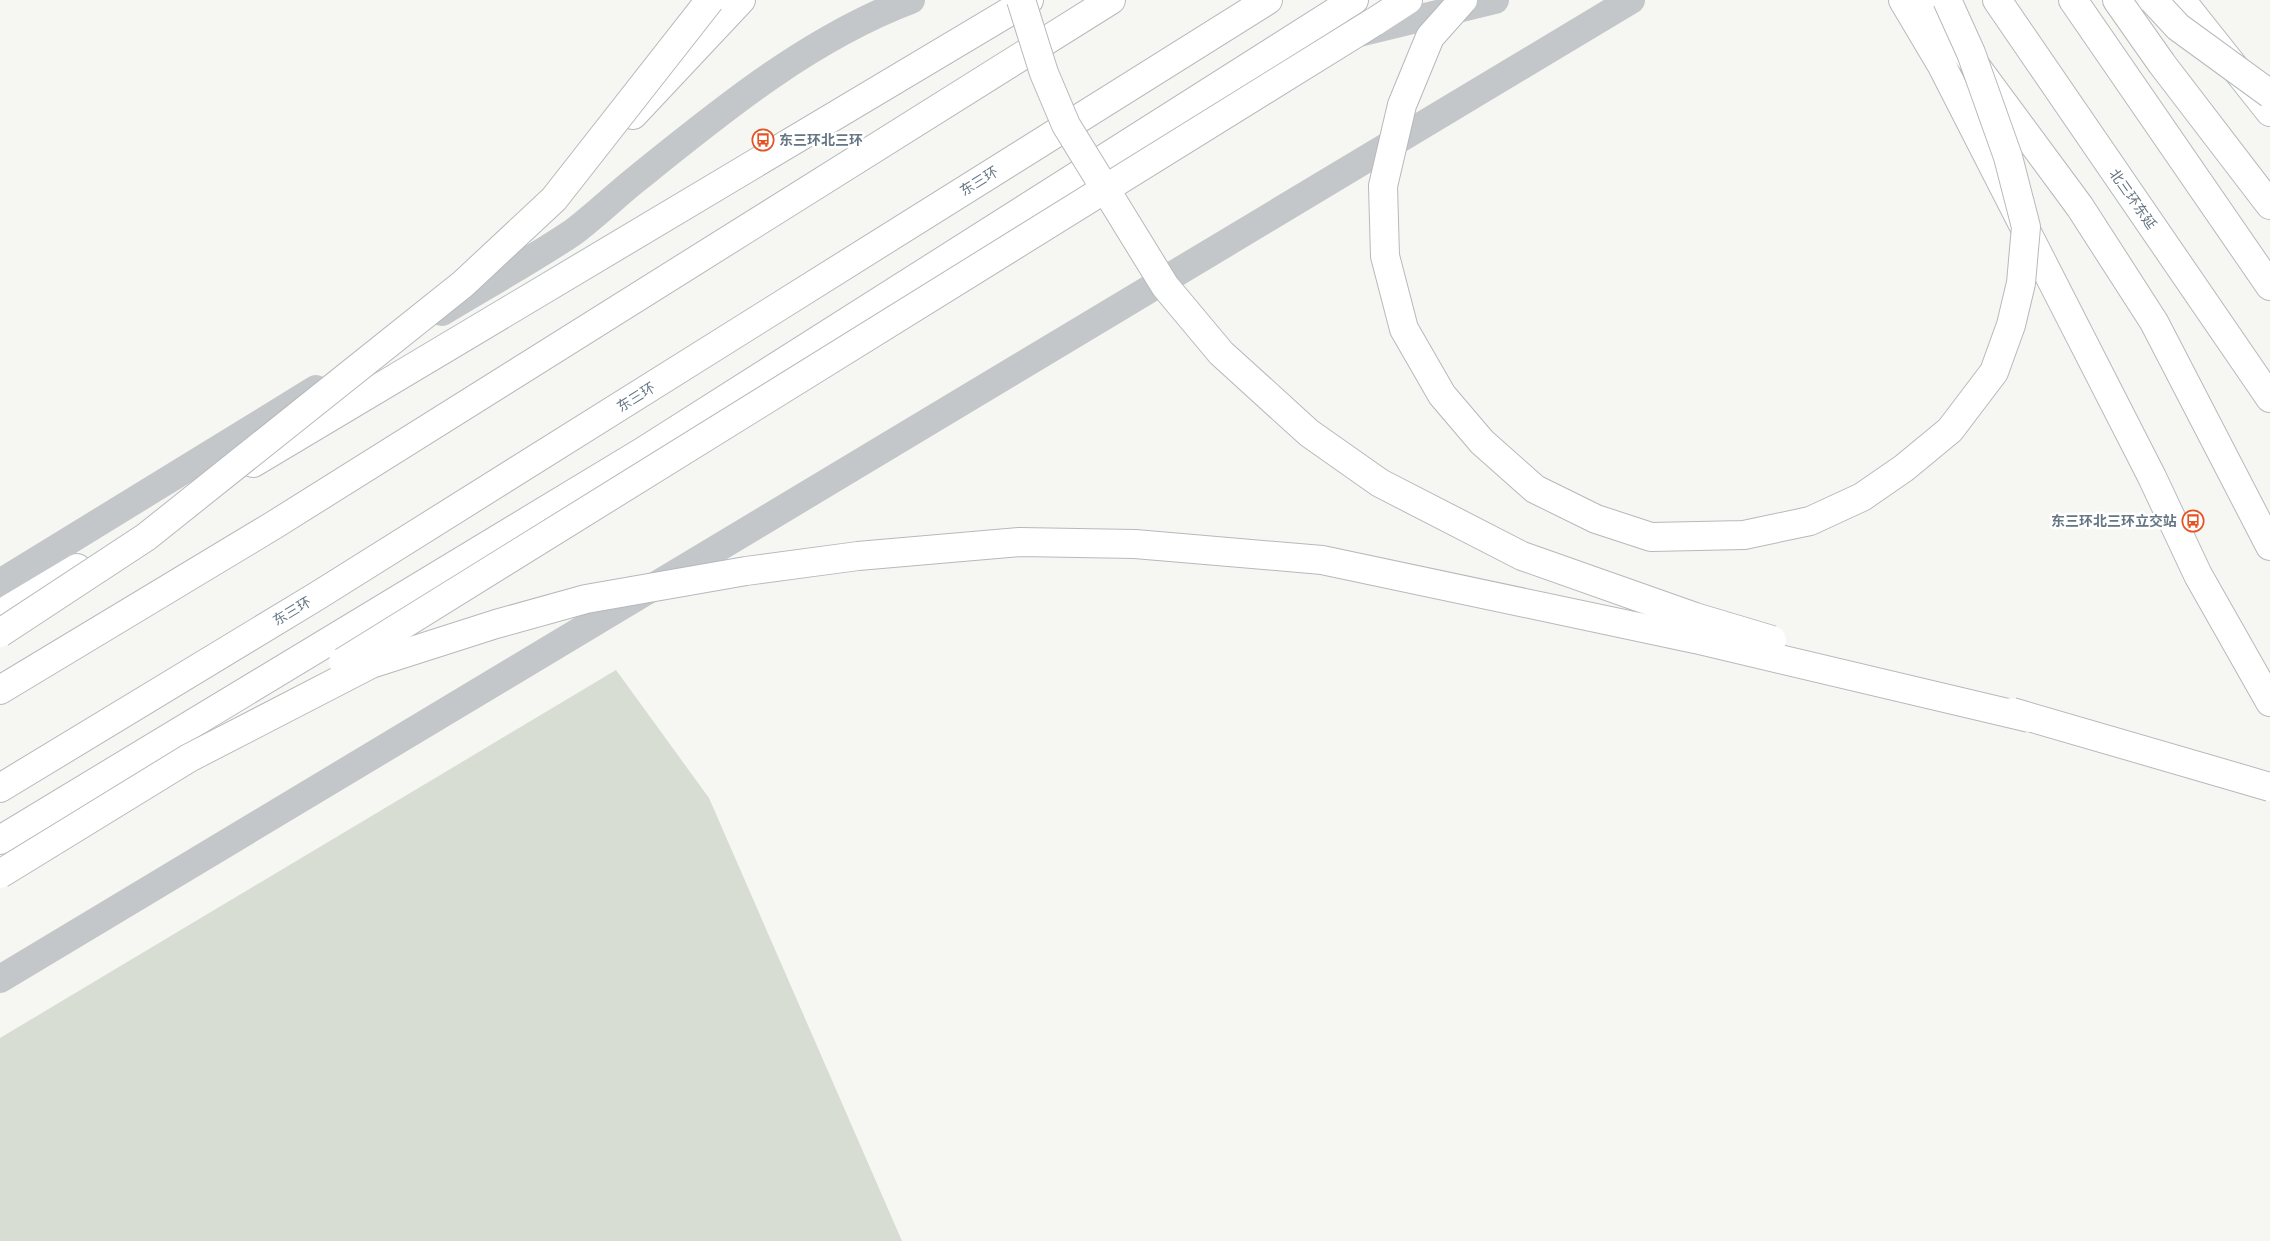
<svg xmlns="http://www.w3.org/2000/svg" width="2270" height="1241" viewBox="0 0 2270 1241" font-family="'Alegreya Sans','Noto Sans SC',sans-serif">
<rect width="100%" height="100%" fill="#f6f6f2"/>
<!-- green -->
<polygon fill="#d7ddd3" points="616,670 709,798 902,1241 0,1241 0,1038"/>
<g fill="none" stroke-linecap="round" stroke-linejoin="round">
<!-- secondary casing -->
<g stroke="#b5babe" stroke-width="30">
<g id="secondary">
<polyline points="1903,0 1941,64 2152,477 2198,575 2270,702"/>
<polyline points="2181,0 2270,112"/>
<polyline points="253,463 1029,0"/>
<polyline points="0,614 77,568"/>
<polyline points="0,840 642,452 1354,0"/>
</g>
</g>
<!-- highway casing -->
<g stroke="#b6b9bc" stroke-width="30">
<g id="highway">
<polyline points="1927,0 2080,207 2154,322 2270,546"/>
<polyline points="1997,0 2270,398"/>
<polyline points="2073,0 2270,286"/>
<polyline points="2117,0 2162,64 2270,205"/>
<polyline points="1374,22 1408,0"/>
<polyline points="633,115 741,0"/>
<polyline points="0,690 274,525 1111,0"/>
<polyline points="0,788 317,596 1268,0"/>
</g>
</g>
<!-- street -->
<g stroke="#c3c7ca" stroke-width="28">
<polyline points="1273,54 1495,0"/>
<path d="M442 312C485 286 530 261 572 233 595 216 616 195 639 177 722 110 810 38 911 0"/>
<polyline points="0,583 316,389"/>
<polyline points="0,979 1631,0"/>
</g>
<!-- secondary -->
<use href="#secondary" stroke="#fff" stroke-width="28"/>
<!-- highway -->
<use href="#highway" stroke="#fff" stroke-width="28"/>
<!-- highway-bridge casing -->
<g stroke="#b6b9bc" stroke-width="30" stroke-linecap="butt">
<g id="highway-bridge">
<polyline points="1021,0 1044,73 1066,125 1165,286 1221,353 1309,433 1380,483 1522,556 1695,617 1772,640"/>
<polyline points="1463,0 1430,37 1402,105 1383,186 1385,256 1404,329 1442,395 1482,442 1535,489 1596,519 1651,537 1744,535 1810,521 1862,497 1904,468 1950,430 1994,372 2011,325 2021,283 2026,227 2008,157 1971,53 1947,0"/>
<polyline points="2153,0 2178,27 2270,94"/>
<polyline points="0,633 146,537 463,284 554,199 710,0"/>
<polyline points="343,662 1374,22"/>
<polyline points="2012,712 2270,787"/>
<polyline points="0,874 189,758 371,664 496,624 586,599 746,571 858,556 1020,542 1135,544 1322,560 1695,639 2029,718"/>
</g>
</g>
<!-- highway-bridge -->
<use href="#highway-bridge" stroke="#fff" stroke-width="28"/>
</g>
<!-- icons -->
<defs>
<g id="bus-ring" transform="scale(1.125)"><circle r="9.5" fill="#fff" stroke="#e45324" stroke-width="1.5"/><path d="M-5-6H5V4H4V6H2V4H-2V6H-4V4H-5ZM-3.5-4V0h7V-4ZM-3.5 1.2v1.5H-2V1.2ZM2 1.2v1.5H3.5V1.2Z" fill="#e45324"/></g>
</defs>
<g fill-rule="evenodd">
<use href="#bus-ring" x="763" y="140"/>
<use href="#bus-ring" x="2193" y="521"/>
</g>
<g text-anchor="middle" stroke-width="5" stroke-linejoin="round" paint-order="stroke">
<!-- poi labels -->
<g font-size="14" font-weight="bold" fill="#647583" stroke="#fff" text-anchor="start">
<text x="779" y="145">东三环北三环</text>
<text x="2177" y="526" text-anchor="end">东三环北三环立交站</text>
</g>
<!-- street labels -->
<g font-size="14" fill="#647583" stroke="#fff">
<text transform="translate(979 181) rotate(-32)" y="5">东三环</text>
<text transform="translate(2133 199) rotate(55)" y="5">北三环东延</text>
<text transform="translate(636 397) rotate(-32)" y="5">东三环</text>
<text transform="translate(292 611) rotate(-31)" y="5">东三环</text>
</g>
</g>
</svg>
